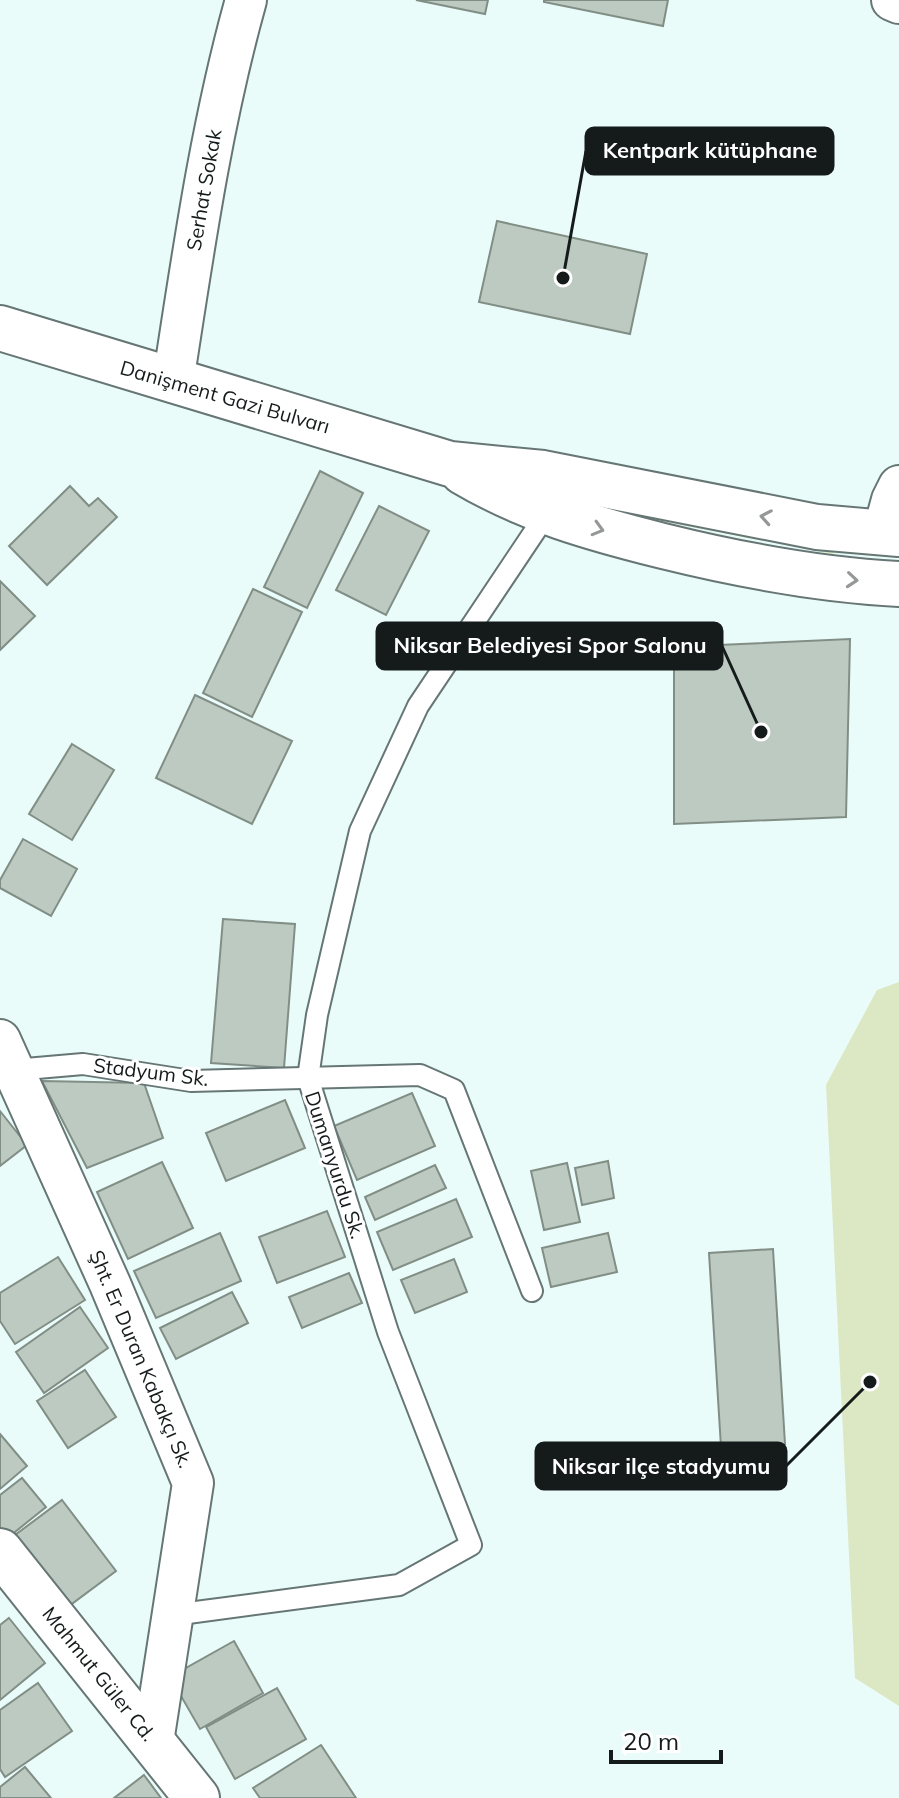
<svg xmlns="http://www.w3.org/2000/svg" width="899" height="1798" viewBox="0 0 899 1798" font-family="Mulish,sans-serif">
<rect width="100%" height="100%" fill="#eafcfa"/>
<!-- green -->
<g fill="#dbe8c3">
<polygon points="558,495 833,549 837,551 832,554 557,501"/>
<polygon points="899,982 899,1706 855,1678 826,1085 877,990"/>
</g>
<!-- building -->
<g fill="#bdcac1" stroke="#818e86" stroke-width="2">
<polygon points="416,0 488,0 485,14"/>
<polygon points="544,0 668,0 663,26 544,2"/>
<polygon points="497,221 647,254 630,334 479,302"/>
<polygon points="320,471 363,493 307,608 264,587"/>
<polygon points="70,486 89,506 98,498 117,517 47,585 9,546"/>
<polygon points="379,506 429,531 386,615 336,590"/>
<polygon points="0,581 35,616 0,650"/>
<polygon points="253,589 302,612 252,717 203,693"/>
<polygon points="850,639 846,817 674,824 674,647"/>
<polygon points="195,695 292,741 252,824 156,778"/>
<polygon points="72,744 114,770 72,840 29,814"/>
<polygon points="23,839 77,869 51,916 0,888 0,880"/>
<polygon points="223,919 295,924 284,1068 211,1063"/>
<polygon points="42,1081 144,1083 163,1138 87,1168"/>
<polygon points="412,1093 435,1146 357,1180 334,1126"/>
<polygon points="285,1100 305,1148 226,1181 206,1133"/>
<polygon points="0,1111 27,1145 0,1166"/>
<polygon points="608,1161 614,1198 582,1205 575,1168"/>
<polygon points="162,1162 193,1228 128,1259 97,1192"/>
<polygon points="567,1163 580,1222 544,1230 531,1171"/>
<polygon points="435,1165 446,1188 375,1220 365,1197"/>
<polygon points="456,1199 472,1237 393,1270 377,1232"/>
<polygon points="327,1211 345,1257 277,1283 259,1237"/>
<polygon points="220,1233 241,1281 156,1318 134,1271"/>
<polygon points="608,1233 617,1272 551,1287 542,1248"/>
<polygon points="773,1249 785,1444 721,1447 709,1253"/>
<polygon points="58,1257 85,1300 15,1344 0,1321 0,1293"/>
<polygon points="454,1259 467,1292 415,1313 401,1280"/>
<polygon points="349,1273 362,1303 302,1328 289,1297"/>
<polygon points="232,1292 248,1323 176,1359 160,1328"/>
<polygon points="80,1307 108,1348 44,1393 16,1352"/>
<polygon points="85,1370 116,1417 68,1448 37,1401"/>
<polygon points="0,1434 27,1466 0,1489"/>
<polygon points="22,1478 46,1507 5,1540 0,1534 0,1495"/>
<polygon points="62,1500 116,1571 65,1609 11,1538"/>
<polygon points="9,1618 45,1663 0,1700 0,1625"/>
<polygon points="234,1641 263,1693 200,1729 170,1677"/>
<polygon points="38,1683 72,1731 5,1777 0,1769 0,1710"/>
<polygon points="277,1688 306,1739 235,1779 206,1727"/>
<polygon points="321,1745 356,1798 260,1798 253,1788"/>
<polygon points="25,1767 51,1798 0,1798 0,1787"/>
<polygon points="144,1775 161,1798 114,1798"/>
</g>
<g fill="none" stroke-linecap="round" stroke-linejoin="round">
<!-- lane casing -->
<g stroke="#667674" stroke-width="24">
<g id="lane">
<polyline points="14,1070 83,1064 191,1081 420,1075 454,1090 532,1291"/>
<polyline points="173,1615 399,1585 471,1545 388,1332 308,1078 317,1015 360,831 418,706 547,513"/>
</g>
</g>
<!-- street casing -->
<g stroke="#667674" stroke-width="44">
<g id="street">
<polyline points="892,0 899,3"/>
<path d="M173 382C193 253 211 125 246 0"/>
<polyline points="883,533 892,500 899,486"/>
<polyline points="0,1040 110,1284 193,1483 153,1742"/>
</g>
</g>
<!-- secondary casing -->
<g stroke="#667674" stroke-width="48">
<g id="secondary">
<polyline points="0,328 450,464 543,473 817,527 899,534"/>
<path d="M463 472C527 510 591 528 663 546 740 565 819 580 899 584"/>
<polyline points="0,1551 197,1798"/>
</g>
</g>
<!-- lane -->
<use href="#lane" stroke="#fff" stroke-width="20"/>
<!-- street -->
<use href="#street" stroke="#fff" stroke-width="40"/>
<!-- secondary -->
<use href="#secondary" stroke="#fff" stroke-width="44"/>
</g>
<!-- one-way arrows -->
<defs><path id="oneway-chevron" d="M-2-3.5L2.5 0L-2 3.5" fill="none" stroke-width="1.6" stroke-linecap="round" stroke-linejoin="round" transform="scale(2)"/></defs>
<g stroke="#969898">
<use href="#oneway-chevron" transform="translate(766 517) rotate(-170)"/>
<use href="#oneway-chevron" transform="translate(598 529) rotate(16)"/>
<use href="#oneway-chevron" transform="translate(852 580) rotate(5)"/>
</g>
<g text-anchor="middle" stroke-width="6" stroke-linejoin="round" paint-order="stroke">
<!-- street labels -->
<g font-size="20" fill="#151b1b" stroke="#fff">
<text transform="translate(204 190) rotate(-80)" y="7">Serhat Sokak</text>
<text transform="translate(225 397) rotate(16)" y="7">Danişment Gazi Bulvarı</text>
<text transform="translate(151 1072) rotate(7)" y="7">Stadyum Sk.</text>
<text transform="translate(335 1165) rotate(72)" y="7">Dumanyurdu Sk.</text>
<text transform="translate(141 1359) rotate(67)" y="7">Şht. Er Duran Kabakçı Sk.</text>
<text transform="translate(99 1674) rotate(51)" y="7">Mahmut Güler Cd.</text>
</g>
</g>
<!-- callouts -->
<path fill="none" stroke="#151b1b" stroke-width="3" d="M563 278L586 151M761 732L722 646M870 1382L786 1466"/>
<g fill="#151b1b" stroke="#fff" stroke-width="3">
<circle cx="563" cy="278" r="8"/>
<circle cx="761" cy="732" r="8"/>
<circle cx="870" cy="1382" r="8"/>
</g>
<g fill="#151b1b" stroke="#151b1b" stroke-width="3">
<rect x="586" y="128" width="247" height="46" rx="8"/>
<rect x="377" y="623" width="345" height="46" rx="8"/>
<rect x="536" y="1443" width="250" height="46" rx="8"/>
</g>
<g font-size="22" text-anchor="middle" font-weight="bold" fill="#fff">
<text x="710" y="158">Kentpark kütüphane</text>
<text x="550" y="653">Niksar Belediyesi Spor Salonu</text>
<text x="661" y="1474">Niksar ilçe stadyumu</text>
</g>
<!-- scale -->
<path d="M611 1750v12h110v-12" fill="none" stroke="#151b1b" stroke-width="4"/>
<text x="623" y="1750" font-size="24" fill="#151b1b" stroke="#ffffff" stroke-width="6" paint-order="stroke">20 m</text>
</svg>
